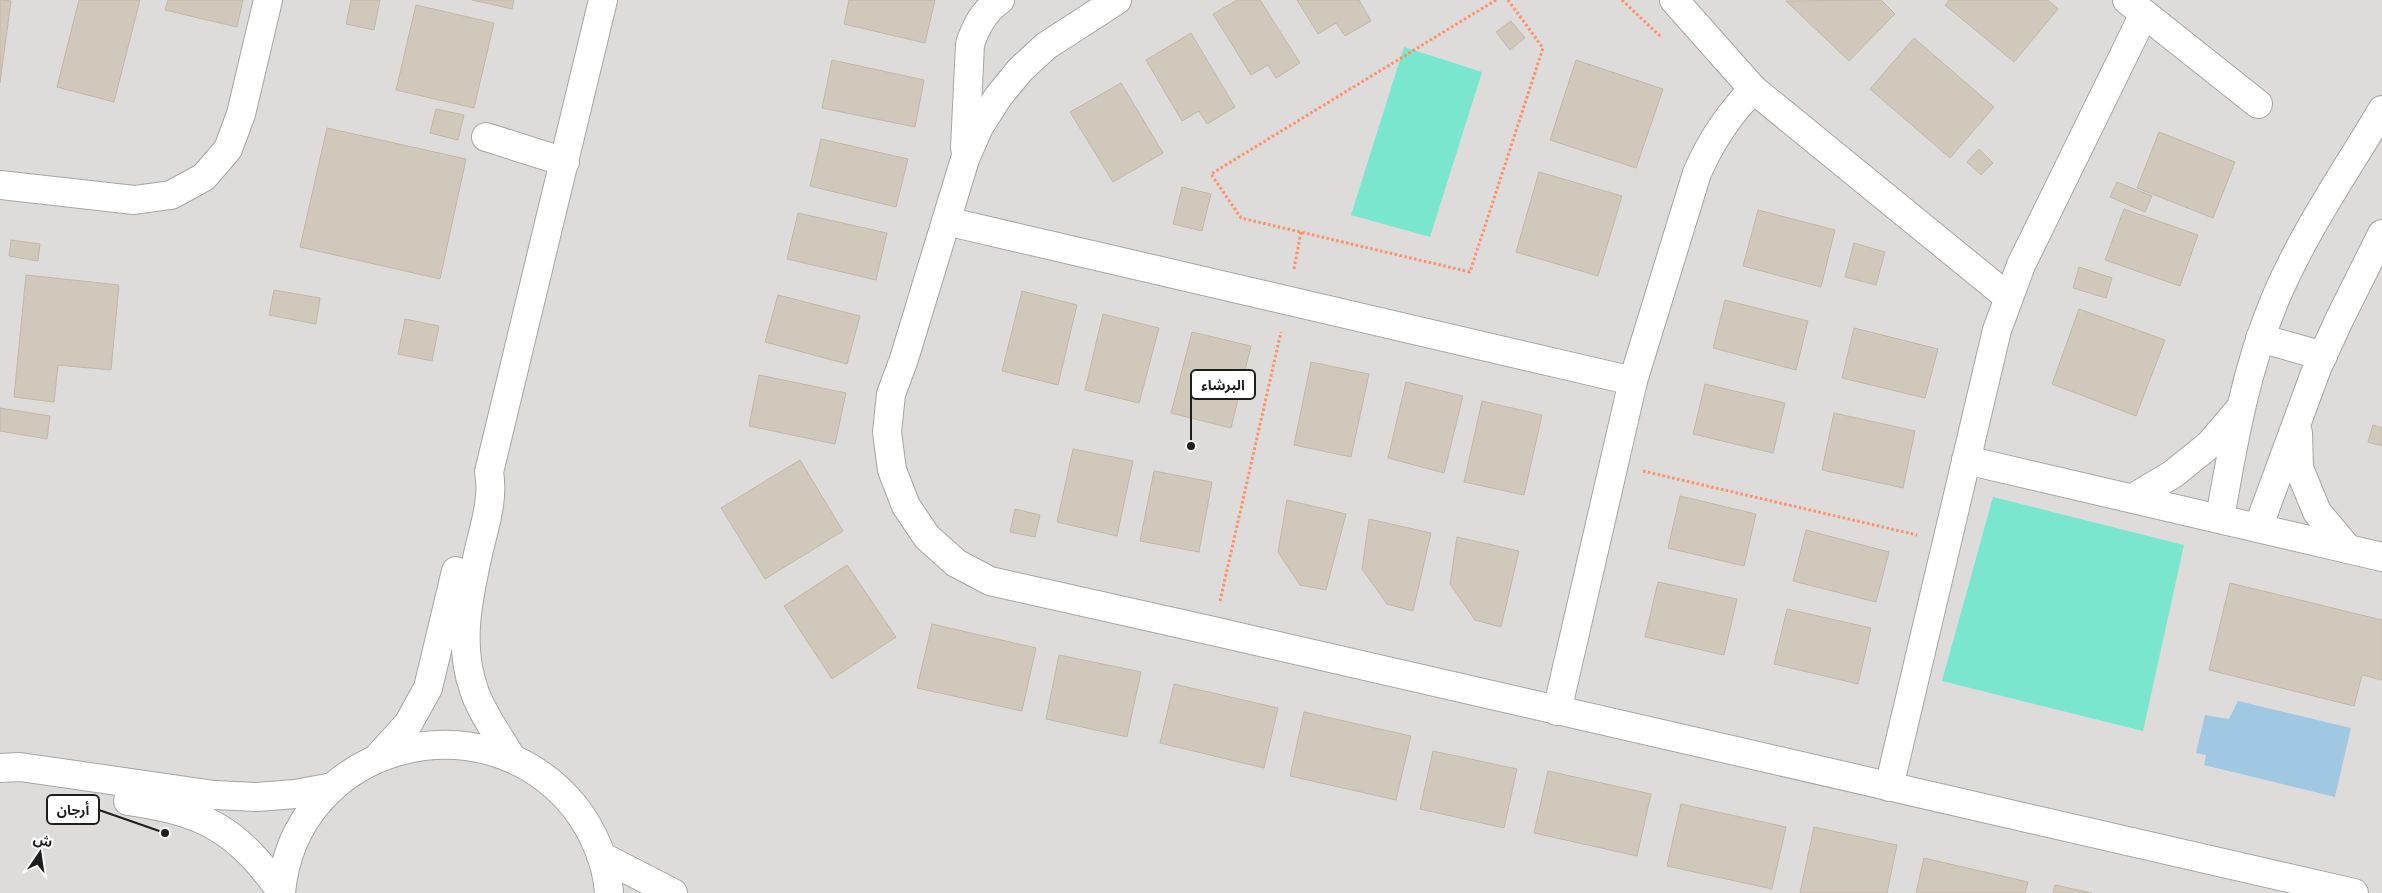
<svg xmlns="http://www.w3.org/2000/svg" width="2382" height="893" viewBox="0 0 2382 893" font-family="Mulish,'Noto Sans Arabic',sans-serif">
<rect width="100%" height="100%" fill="#f0eee4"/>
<!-- residential -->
<rect fill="#dddcdb" x="0" y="0" width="2382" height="893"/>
<!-- pitch -->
<g fill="#7be6ce">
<polygon points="1404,47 1482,72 1430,237 1351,215"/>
<polygon points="1993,497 2184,545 2143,731 1942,681"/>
</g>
<!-- water -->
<polygon fill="#a0c8e2" points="2238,701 2351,728 2335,797 2204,765 2206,755 2196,753 2205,715 2229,719"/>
<!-- building -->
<g fill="#d1c8bc" stroke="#c3b7a5">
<polygon points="0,0 11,1 0,83"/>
<polygon points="79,0 140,0 114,102 57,87"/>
<polygon points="168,0 243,0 237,27 165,10"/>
<polygon points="351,0 380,0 374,30 346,24"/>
<polygon points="472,0 514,0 512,9"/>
<polygon points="849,0 935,0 925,43 844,24"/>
<polygon points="1237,0 1260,0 1300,63 1276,78 1268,65 1251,75 1213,14"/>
<polygon points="1297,0 1359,0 1371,21 1345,36 1336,23 1318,34"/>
<polygon points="1881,0 1895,14 1849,61 1786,1"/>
<polygon points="1949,0 2048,0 2058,9 2014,62 1945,5"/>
<polygon points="416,5 494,23 474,108 396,90"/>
<polygon points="1511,21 1525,38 1510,50 1496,32"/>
<polygon points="1191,33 1235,107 1207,124 1199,111 1182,121 1146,60"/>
<polygon points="1914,38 1994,107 1950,158 1870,89"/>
<polygon points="832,60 924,80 915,127 822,108"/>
<polygon points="1576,60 1663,89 1636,168 1550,140"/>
<polygon points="1121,83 1163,153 1113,182 1070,112"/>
<polygon points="436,109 464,115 458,140 430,133"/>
<polygon points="327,128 466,159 440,279 300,247"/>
<polygon points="2159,132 2235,162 2213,218 2137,188"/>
<polygon points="821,139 908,159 896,207 810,186"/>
<polygon points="1979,149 1993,163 1981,175 1967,162"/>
<polygon points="1539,172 1622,196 1598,276 1516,252"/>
<polygon points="2117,182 2152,196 2145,212 2110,197"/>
<polygon points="1182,187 1211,194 1202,231 1173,224"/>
<polygon points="2124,209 2198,235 2180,286 2105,260"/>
<polygon points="1758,210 1835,230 1821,287 1743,266"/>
<polygon points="798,213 887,233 876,280 787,259"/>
<polygon points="11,240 40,244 38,261 9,256"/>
<polygon points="1854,243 1885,252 1876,285 1845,277"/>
<polygon points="2079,267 2112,278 2106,298 2073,288"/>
<polygon points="26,275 119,285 111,370 58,365 54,402 14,397"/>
<polygon points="274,290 320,298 316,324 269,315"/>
<polygon points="1022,291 1077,305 1058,385 1002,371"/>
<polygon points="778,295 860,316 847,364 765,342"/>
<polygon points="1725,300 1808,321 1796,370 1713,348"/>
<polygon points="2079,309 2165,340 2136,416 2052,384"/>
<polygon points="1103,314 1159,328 1139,403 1085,390"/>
<polygon points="405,319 439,326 432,361 398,354"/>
<polygon points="1854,328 1938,349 1925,398 1842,378"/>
<polygon points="1192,332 1251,346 1231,428 1171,413"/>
<polygon points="1311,362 1369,374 1351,457 1294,445"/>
<polygon points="759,375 846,393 835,444 749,426"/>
<polygon points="1406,382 1463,396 1444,473 1388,458"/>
<polygon points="1705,384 1785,403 1773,453 1693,434"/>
<polygon points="1482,401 1542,415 1524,495 1464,482"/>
<polygon points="0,408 50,416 47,439 0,431"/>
<polygon points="1834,413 1915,431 1903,488 1822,470"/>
<polygon points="2373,425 2382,428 2382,446 2368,442"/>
<polygon points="1073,449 1133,461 1117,536 1057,522"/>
<polygon points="800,460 843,531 765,579 721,508"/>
<polygon points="1154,471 1212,482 1199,552 1140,541"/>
<polygon points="1680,496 1756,514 1744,566 1668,548"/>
<polygon points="1287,500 1346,514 1326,590 1300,585 1278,552"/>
<polygon points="1015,509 1040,515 1035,537 1010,532"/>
<polygon points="1369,519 1431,533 1413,611 1387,604 1362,569"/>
<polygon points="1806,530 1889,552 1876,602 1793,581"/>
<polygon points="1457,537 1519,551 1501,627 1475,620 1450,584"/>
<polygon points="847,565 896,637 832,679 784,606"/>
<polygon points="1658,582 1737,599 1724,655 1645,637"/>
<polygon points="2230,583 2382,620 2382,680 2362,675 2354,706 2209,670"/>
<polygon points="1787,609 1871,628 1858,684 1774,664"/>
<polygon points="932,624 1036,648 1022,711 917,688"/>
<polygon points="1059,655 1141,672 1127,737 1046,719"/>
<polygon points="1174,684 1278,708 1264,768 1160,743"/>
<polygon points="1304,712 1411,736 1396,800 1290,776"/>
<polygon points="1433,751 1517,769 1504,828 1420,809"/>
<polygon points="1548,771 1651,794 1637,856 1534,833"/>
<polygon points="1681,804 1786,827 1772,889 1667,866"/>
<polygon points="1814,827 1897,845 1887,893 1800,893"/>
<polygon points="1924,858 2028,882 2025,893 1916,893"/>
<polygon points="2055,885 2092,893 2053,893"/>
</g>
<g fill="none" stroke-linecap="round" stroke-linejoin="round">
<!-- minor casing -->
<g stroke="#a5a5a5" stroke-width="30">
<g id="minor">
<polyline points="1117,0 1046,46 1020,70 998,97 979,127 965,159 904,359 891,394 887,432 892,470 906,506 927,537 956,563 990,581 1213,631 2354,893"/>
<polyline points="1674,0 1753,89 2008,297"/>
<polyline points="2127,0 2258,104"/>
<polyline points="486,137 565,162"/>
<path d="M965 148 970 44C976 26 984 11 1000 0"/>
<polyline points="0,185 134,200 171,195 204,177 228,149 241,114 268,0"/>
<polyline points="946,221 1633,381"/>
<polyline points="2260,338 2323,356"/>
<polyline points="2298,433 2299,468 2317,512 2348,549"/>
<polyline points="1966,460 2382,557"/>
<polyline points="2133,498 2173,474 2209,445 2238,411"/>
<path d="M2220 518C2233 444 2245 372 2274 302 2302 234 2345 173 2382 110"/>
<polyline points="2258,528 2317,368 2340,318 2382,234"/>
<path d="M1557 711 1633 381 1697 173C1712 139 1728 116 1753 89"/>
<polyline points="379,756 408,724 428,688 456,571"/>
<path d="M511 757C499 736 481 712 474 690 458 645 468 599 478 554 484 527 494 500 489 472L603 0"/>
<polyline points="0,768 20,767 214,795 257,797 295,794 333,787"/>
<polyline points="1889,787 1997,330 2021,265 2144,14"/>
<path d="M128 801C204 812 235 828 281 891"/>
<polyline points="601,856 673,893"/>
<path d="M281 893C294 745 481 693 574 806 593 830 607 862 609 893"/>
</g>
</g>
<!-- path -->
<g stroke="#ff8f66" stroke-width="3" stroke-dasharray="2.5 2.5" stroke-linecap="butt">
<polyline points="1496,0 1211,174 1241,218 1470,272 1543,48 1508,0"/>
<polyline points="1622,0 1662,38"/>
<polyline points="1294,269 1301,232"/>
<polyline points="1643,471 1917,535"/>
<polyline points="1220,601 1281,332"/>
</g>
<!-- minor -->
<use href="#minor" stroke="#fff" stroke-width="28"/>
</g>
<!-- callouts -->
<path fill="none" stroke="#1e1e1e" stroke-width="2" d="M1191 446L1191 385M165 833L99 810"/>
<g fill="#1e1e1e" stroke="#fff" stroke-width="2">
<circle cx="1191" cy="446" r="5"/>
<circle cx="165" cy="833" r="5"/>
</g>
<g fill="#fff" stroke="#1e1e1e" stroke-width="2">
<rect x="1191" y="370" width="64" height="29" rx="5"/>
<rect x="47" y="795" width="52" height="29" rx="5"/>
</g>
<g font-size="14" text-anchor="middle" font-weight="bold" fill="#1e1e1e">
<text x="1223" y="390">البرشاء</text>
<text x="73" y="815">أرجان</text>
</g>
<!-- north arrow -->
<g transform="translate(40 853) rotate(13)" stroke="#ffffff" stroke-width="4" paint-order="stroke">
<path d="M0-4L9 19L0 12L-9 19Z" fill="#1e1e1e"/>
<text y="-8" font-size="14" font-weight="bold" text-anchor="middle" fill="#1e1e1e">ش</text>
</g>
</svg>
